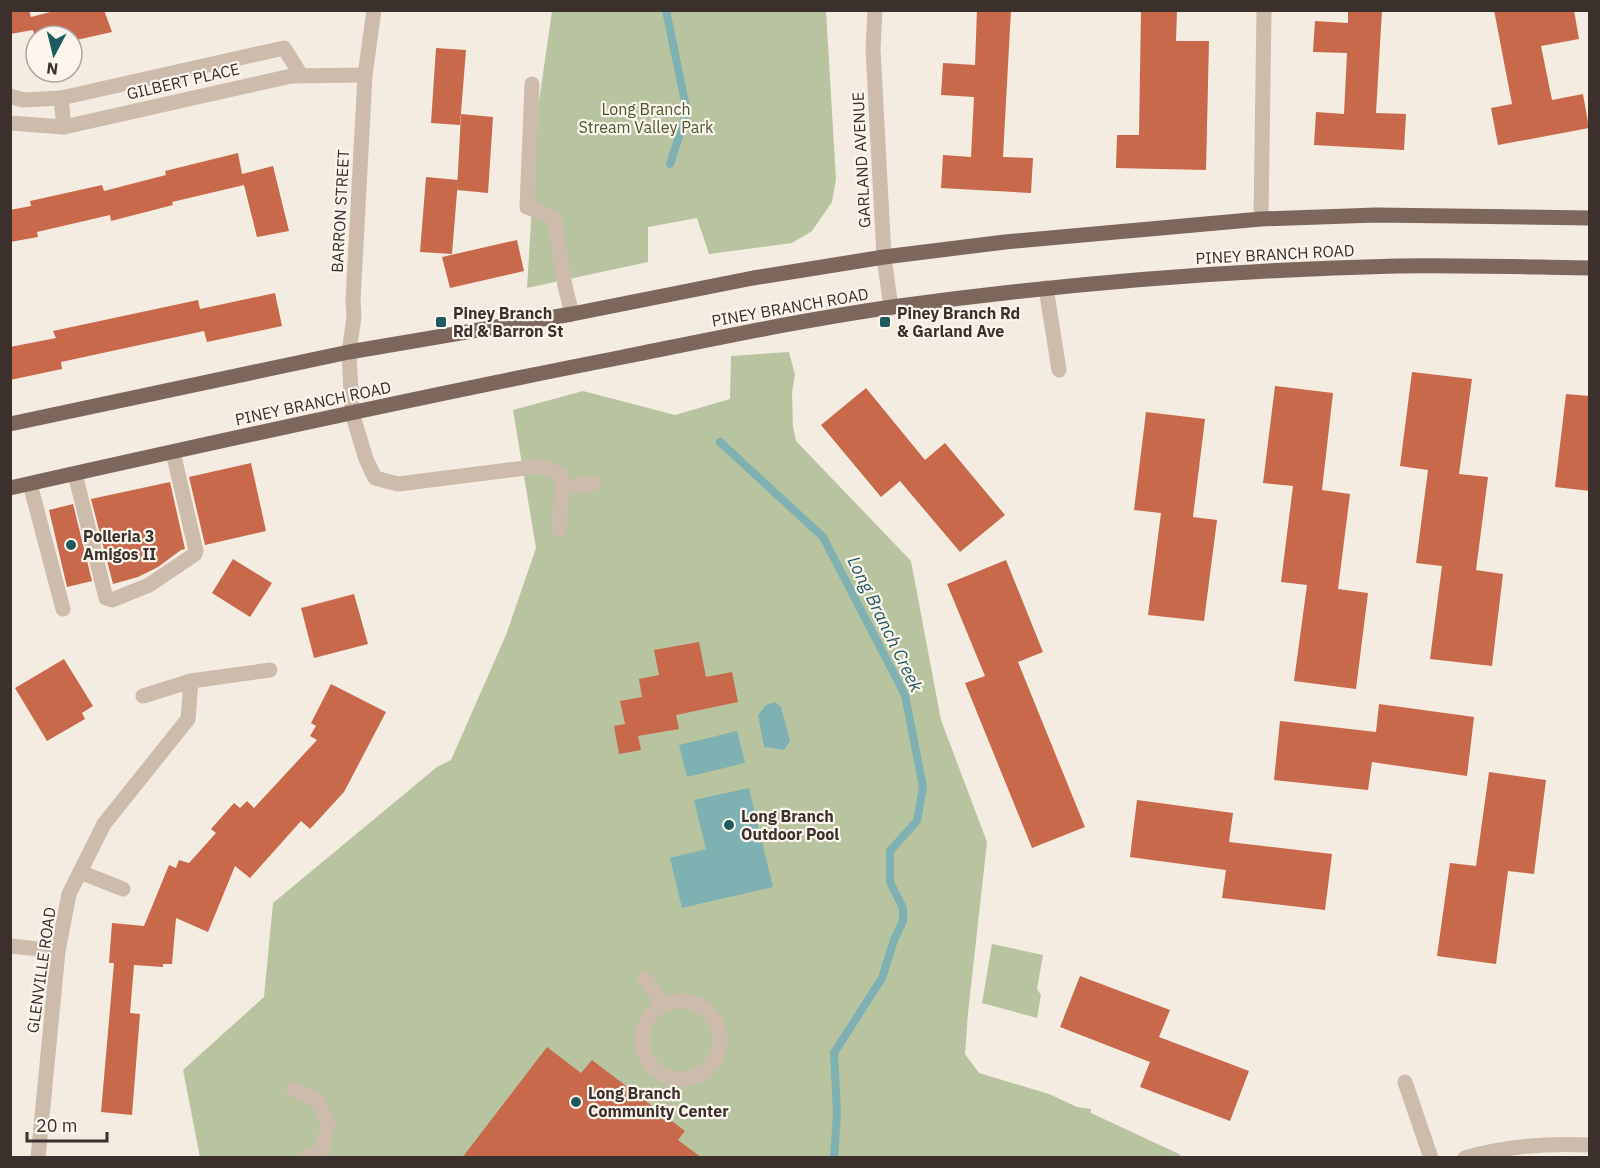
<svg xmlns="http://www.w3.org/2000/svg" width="1600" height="1168" viewBox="0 0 1600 1168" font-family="'IBM Plex Sans',sans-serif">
<rect width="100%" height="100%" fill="#f4ebe1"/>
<!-- green -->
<g fill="#b8c4a0">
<polygon points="552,11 826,11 836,179 832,202 812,231 792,243 709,254 697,218 648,227 648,262 527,288 538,108"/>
<polygon points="789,352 795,375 792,392 793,427 796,441 911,561 941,720 987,842 968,1013 965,1054 979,1073 1049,1094 1077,1107 1091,1109 1091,1113 1179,1154 1182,1157 200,1157 183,1070 264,997 273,903 437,767 451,760 506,635 536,548 513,410 583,391 675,415 730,399 731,356"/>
<polygon points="992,944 1043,955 1037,989 1041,995 1037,1018 982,1003"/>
</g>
<!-- water -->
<g fill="#7fb0b2">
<polygon points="775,702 781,707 790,741 784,750 764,747 758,715 766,705"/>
<polygon points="737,731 745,763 687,777 679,745"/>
<polygon points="749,788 773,887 682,908 670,858 706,849 694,800"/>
</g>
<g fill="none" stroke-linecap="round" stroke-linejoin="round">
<!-- stream -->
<g stroke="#7fb0b2" stroke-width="8">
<polyline points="666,10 687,112 670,164"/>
<polyline points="720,442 823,537 905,695 923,787 917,821 890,851 890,882 903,908 903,921 894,940 882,978 834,1053 837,1114 834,1158"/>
</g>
</g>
<!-- building -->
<g fill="#c8694b">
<polygon points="10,10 29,10 31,17 58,10 104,10 112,32 72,41 72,36 36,36 36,43 33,30 10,34"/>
<polygon points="977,10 1011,10 1003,157 1033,158 1031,193 941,188 943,155 971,157 974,97 941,95 943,63 975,65"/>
<polygon points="1141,10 1177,10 1176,41 1209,41 1206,170 1116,168 1117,135 1139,135"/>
<polygon points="1348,10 1382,10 1376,113 1406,114 1404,150 1314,145 1316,112 1344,114 1347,53 1313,52 1315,21 1348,23"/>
<polygon points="1494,10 1574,10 1579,39 1541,46 1552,100 1583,94 1589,128 1498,145 1491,108 1512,104"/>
<polygon points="436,48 466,50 460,125 431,123"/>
<polygon points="461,114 493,117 488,193 457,190"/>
<polygon points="238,153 242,174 273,166 289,231 257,237 244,185 172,202 173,205 111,221 110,215 37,232 38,237 10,242 10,210 31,206 30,201 102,185 104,191 166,175 165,171"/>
<polygon points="426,177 458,180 452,254 420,252"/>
<polygon points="517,240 524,271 450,288 442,257"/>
<polygon points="275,293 282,326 207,342 204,331 61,362 62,369 10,380 10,347 56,338 53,331 198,300 200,309"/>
<polygon points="1412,372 1472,379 1459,474 1488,477 1476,570 1503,574 1492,666 1430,659 1442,566 1416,563 1428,470 1400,466"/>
<polygon points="1275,386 1333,393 1322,490 1350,494 1338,589 1368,593 1356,689 1294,681 1307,585 1281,582 1293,486 1263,483"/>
<polygon points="866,388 925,460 945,443 1005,515 960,552 900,481 881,497 821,425"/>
<polygon points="1566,394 1590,396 1590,491 1555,487"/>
<polygon points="1146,412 1205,419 1193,517 1217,520 1204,621 1148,615 1161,513 1134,510"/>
<polygon points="251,463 266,531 205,545 189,477"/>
<polygon points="170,482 185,549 181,550 158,567 138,577 113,584 91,499"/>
<polygon points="73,504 92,581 67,587 49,510"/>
<polygon points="233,559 272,583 250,617 212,593"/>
<polygon points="1006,560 1043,652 1018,662 1085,827 1032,848 965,683 985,676 947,584"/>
<polygon points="354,594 368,644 314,658 301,608"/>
<polygon points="699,642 706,677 732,672 738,702 676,715 679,729 638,736 641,750 619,754 614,726 625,724 620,701 642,697 639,679 659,675 654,650"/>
<polygon points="64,659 93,706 82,713 85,719 47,741 15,688"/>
<polygon points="331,684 386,712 344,792 310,829 301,821 250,878 235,866 208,932 176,918 172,964 163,964 163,967 134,965 130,1013 140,1014 132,1115 101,1112 114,963 109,963 112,923 144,926 169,865 176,868 179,860 189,863 216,833 211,829 234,803 240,808 247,801 254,808 317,740 310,736 316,726 311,723"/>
<polygon points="1379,704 1474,717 1467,776 1372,762 1368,790 1274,780 1280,721 1376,732"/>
<polygon points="1489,772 1546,780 1534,874 1508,871 1496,964 1437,956 1450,863 1476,866"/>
<polygon points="1137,800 1233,813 1229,842 1332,854 1325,910 1222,898 1226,870 1130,857"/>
<polygon points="1080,976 1170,1010 1159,1037 1249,1071 1230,1121 1140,1087 1150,1062 1060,1027"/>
<polygon points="547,1047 581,1073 592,1060 685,1131 678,1140 702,1158 462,1158"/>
</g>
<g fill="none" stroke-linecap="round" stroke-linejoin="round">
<!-- minor -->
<g stroke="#cdbbac" stroke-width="15">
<polyline points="374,10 365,75 353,301 354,317 349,352 352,413 366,459 375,478 398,484 541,466 560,474 562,488 559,529"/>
<polyline points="875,10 873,49 884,257 891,308"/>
<polyline points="532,84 527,207 554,217 565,286 572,314"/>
<polyline points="10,96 23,100 61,98 284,48 301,75"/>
<polyline points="61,98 64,127"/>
<polyline points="10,123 64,127 291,76 365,75"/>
<polyline points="1261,219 1264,10"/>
<polyline points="1046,288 1059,370"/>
<polyline points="75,474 106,598 112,600 149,585 195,554 196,551 173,452"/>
<polyline points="30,484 63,609"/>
<polyline points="562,488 594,483"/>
<polyline points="143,696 191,681 270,670"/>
<polyline points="80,872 123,889"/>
<polyline points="10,946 58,951"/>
<polyline points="645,979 664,1005"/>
<circle cx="681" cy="1040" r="39"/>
<polyline points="1405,1082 1431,1158"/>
<polyline points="293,1089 318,1101 328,1123 322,1151 306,1158"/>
<polyline points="38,1158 58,951 69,894 104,824 188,719 191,681"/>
<path d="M1465 1158C1505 1146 1548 1143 1590 1145"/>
</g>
<!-- major -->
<g stroke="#7d675c" stroke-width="15">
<polyline points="10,424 349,352 572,314 753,278 884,257 1005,242 1261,219 1376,215 1590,218"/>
<path d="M10 488C214 442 418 397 623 357 713 339 802 320 892 307 1059 284 1228 270 1397 266 1461 265 1525 267 1590 268"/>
</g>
</g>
<!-- markers -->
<g fill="#1f5a5e" stroke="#fbf5ee" stroke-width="2">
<rect x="435" y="316" width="12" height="12" rx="3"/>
<rect x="879" y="316" width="12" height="12" rx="3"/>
<circle cx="71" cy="545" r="6"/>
<circle cx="729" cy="825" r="6"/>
<circle cx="576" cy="1102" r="6"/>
</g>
<g text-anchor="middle" stroke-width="4.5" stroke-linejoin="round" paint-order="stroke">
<!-- street labels -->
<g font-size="16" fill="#3b302b" stroke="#fbf5ee">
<text transform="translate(183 81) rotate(-13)" y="6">GILBERT PLACE</text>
<text transform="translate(861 160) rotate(-93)" y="6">GARLAND AVENUE</text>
<text transform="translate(340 211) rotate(-87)" y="6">BARRON STREET</text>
<text transform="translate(1275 254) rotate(-3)" y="6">PINEY BRANCH ROAD</text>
<text transform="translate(790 307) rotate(-10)" y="6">PINEY BRANCH ROAD</text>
<text transform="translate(313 403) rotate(-12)" y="6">PINEY BRANCH ROAD</text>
<text transform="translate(41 970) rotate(-82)" y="6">GLENVILLE ROAD</text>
</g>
<!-- park labels -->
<g font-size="16" fill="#4a5a2e" stroke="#fbf5ee">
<text x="646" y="115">Long Branch<tspan x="646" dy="18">Stream Valley Park</tspan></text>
</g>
<!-- poi labels -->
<g font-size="16" font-weight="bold" fill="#3b302b" stroke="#fbf5ee" text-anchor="start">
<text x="453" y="319">Piney Branch<tspan x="453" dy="18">Rd &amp; Barron St</tspan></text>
<text x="897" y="319">Piney Branch Rd<tspan x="897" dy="18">&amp; Garland Ave</tspan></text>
<text x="83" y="542">Polleria 3<tspan x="83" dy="18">Amigos II</tspan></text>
<text x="741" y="822">Long Branch<tspan x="741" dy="18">Outdoor Pool</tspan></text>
<text x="588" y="1099">Long Branch<tspan x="588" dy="18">Community Center</tspan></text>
</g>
<!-- water labels -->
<g font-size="18" font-style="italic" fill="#1f5a5e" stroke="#fbf5ee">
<text transform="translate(885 624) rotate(64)" y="6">Long Branch Creek</text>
</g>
</g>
<!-- border -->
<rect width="1600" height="1168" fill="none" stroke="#3b302b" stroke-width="24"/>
<!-- north arrow -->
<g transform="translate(54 54) rotate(187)"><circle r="28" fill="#fbf5ee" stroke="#aea6a0" stroke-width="1.5"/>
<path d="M0-4.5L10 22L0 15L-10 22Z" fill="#1f5a5e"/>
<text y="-9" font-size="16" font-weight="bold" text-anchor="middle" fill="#3b302b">N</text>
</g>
<!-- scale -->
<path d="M27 1132v9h80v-9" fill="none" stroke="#3b302b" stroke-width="3"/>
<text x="36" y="1132" font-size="18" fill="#3b302b" stroke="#fbf5ee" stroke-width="4.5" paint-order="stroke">20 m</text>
</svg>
